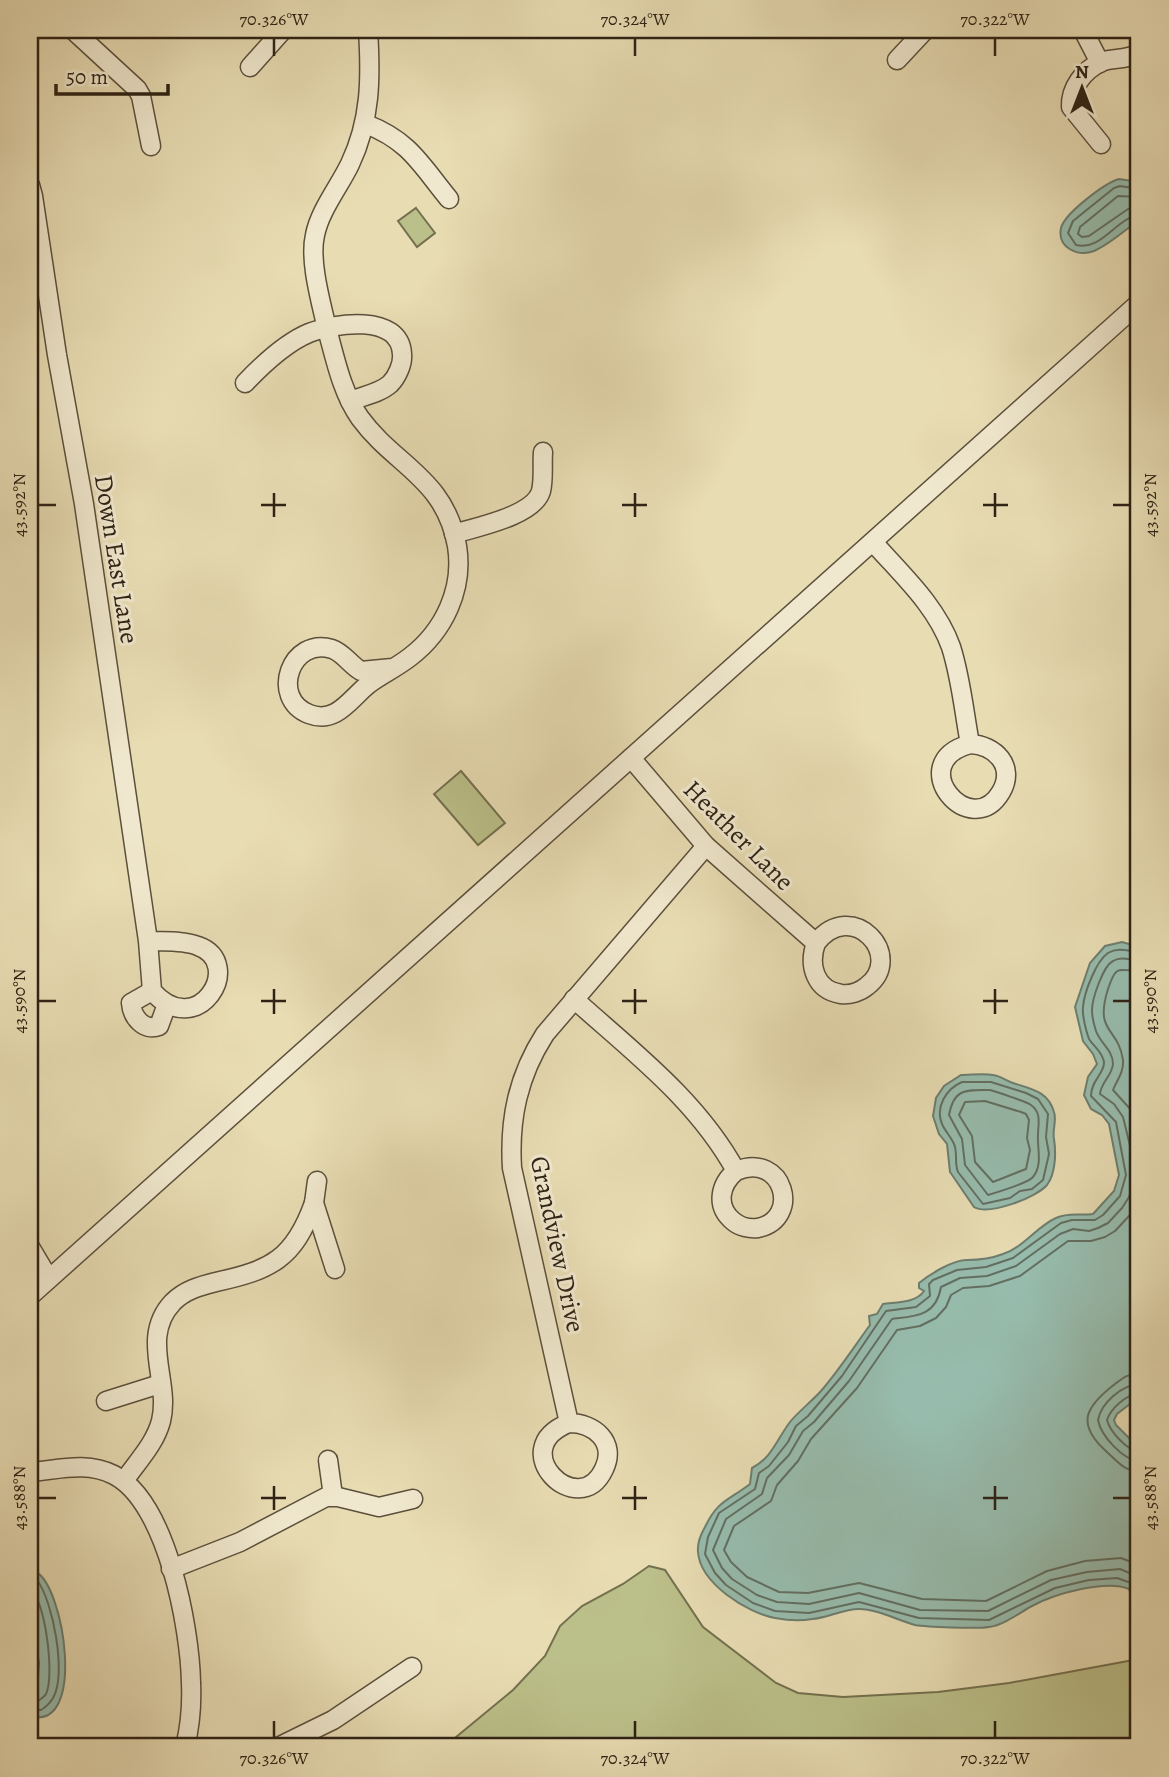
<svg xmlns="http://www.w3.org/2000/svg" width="1169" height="1777" viewBox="0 0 1169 1777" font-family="Alegreya,serif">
<rect width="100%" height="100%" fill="#e8dcb3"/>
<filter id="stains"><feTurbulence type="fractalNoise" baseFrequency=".00286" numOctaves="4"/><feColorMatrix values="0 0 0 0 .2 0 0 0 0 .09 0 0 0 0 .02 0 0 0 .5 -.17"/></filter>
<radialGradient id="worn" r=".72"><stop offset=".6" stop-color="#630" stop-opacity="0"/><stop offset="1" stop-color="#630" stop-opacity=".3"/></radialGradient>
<!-- green -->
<g fill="#bbbf89" stroke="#74704f" stroke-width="2">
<polygon points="416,208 435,233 417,247 398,221"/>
<polygon points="461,771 505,823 478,845 434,794"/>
<polygon points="649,1566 665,1570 703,1627 776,1683 798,1693 843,1697 938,1692 1009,1683 1139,1659 1139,1747 444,1747 513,1690 545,1656 560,1626 582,1606 623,1584"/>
</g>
<!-- water -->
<g fill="#97bcad" stroke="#6d7e70" stroke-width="2">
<path d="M1119 179 1139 182V220C1125 230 1110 244 1094 251 1078 257 1057 248 1061 228 1065 213 1105 183 1119 179Z"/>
<path d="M1122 942 1139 947V1397L1117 1414 1114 1420 1116 1425 1139 1448V1604L1133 1600 1129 1589C1106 1579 1054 1594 1032 1606 1019 1613 1004 1625 989 1627 976 1629 927 1627 915 1625 897 1620 877 1609 859 1609 843 1609 827 1618 812 1619 801 1621 786 1620 775 1618 747 1613 700 1583 698 1552 697 1543 701 1534 705 1527 718 1500 728 1501 750 1484L752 1468C772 1458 777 1439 790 1422 797 1413 812 1401 821 1391 839 1370 854 1347 870 1325L869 1316 877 1314 883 1304C897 1302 916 1303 924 1291L919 1288V1283C929 1275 952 1260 967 1260 979 1260 990 1259 1003 1254 1024 1247 1036 1227 1056 1218 1069 1212 1080 1216 1093 1214L1114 1191 1119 1175 1109 1124 1102 1115 1091 1109 1084 1095 1088 1077 1097 1064 1093 1054 1083 1041 1075 1007 1090 963 1105 946Z"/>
<path d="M961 1075C971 1075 983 1073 993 1075 1001 1076 1006 1081 1013 1083 1031 1089 1048 1091 1054 1112 1057 1121 1052 1130 1054 1139 1056 1152 1056 1173 1047 1185 1037 1197 989 1216 974 1207L950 1172 947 1144 939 1134 933 1116 936 1098 944 1086Z"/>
<path d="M36 1572C64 1586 87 1732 30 1716V1573Z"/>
</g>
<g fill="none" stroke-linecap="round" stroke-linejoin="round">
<!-- shore -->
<g stroke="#626f61" stroke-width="2">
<path d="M1139 189 1120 186 1114 188 1073 221 1068 233 1076 245C1102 251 1116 218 1139 215"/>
<polyline points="1139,197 1118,196 1080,227 1078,234 1082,237 1089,236 1128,209 1139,206"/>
<path d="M1139 952C1128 951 1118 947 1108 953 1096 961 1084 993 1083 1007 1082 1015 1086 1031 1089 1039 1094 1047 1102 1051 1104 1062 1105 1073 1091 1080 1091 1096L1116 1122 1126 1175 1120 1196 1103 1215 1095 1220H1072L1061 1223 1013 1258 986 1267 957 1270 933 1280 929 1284 930 1296 916 1307 886 1311 842 1376 808 1416 796 1426 788 1442 769 1466 759 1473 755 1489 719 1513 708 1537 705 1554 715 1573 726 1585 753 1603 775 1611 809 1613 859 1602 919 1618 989 1620 1055 1588 1089 1580 1117 1578 1134 1584 1139 1596"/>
<path d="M1139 961C1130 960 1121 956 1113 961 1103 966 1092 999 1092 1010 1092 1016 1094 1025 1096 1031 1100 1043 1113 1050 1113 1064 1112 1076 1101 1082 1100 1094L1114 1104 1123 1117 1134 1162 1135 1178 1129 1197 1122 1208 1108 1223 1098 1228 1089 1231 1073 1229 1060 1234 1016 1266 987 1276 960 1278 941 1287C936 1316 916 1316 892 1319L849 1381 814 1422 803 1431 789 1455 767 1478 762 1494 726 1519 713 1550 722 1568 732 1579 757 1595 777 1602 809 1604 859 1593 920 1610 988 1611 1051 1580 1087 1572 1120 1569 1139 1577"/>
<path d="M1139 971C1117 970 1116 965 1108 989 1094 1034 1118 1026 1123 1060 1124 1072 1117 1080 1113 1090L1132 1111 1139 1139"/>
<path d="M962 1082H991L1026 1093 1038 1099 1048 1114 1046 1137 1049 1154 1043 1180 1032 1189 1020 1191 1010 1198 983 1204 958 1172C954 1163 958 1153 954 1144 951 1137 945 1131 942 1124 935 1107 946 1089 962 1082Z"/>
<path d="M990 1090C997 1092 1027 1102 1031 1105 1042 1113 1038 1124 1038 1135 1037 1148 1043 1165 1033 1177 1028 1183 998 1192 988 1195L965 1165 962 1139 949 1115C954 1088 966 1090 990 1090Z"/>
<polygon points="985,1101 1021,1112 1026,1114 1029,1120 1027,1138 1030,1150 1026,1169 993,1182 975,1162 972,1136 959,1115 965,1102"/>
<polyline points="1139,1200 1129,1216 1115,1231 1105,1237 1091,1241 1068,1241 1020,1276 989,1286 963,1288 951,1295 946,1307 936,1318 920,1326 897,1330 857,1388 811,1439 798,1461 777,1485 771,1501 734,1526 724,1550 731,1562 747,1577 779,1592 808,1593 859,1583 922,1599 986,1601 1047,1571 1085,1561 1121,1558 1139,1565"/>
<path d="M1139 1373C1128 1374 1123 1378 1115 1384 1085 1407 1075 1424 1108 1453 1118 1462 1124 1471 1139 1471"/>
<path d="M1139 1384C1122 1385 1101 1403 1098 1420 1101 1436 1123 1460 1139 1461"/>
<path d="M1139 1393C1126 1395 1111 1408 1107 1420 1110 1432 1127 1450 1139 1452"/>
<path d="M30 1580H37C53 1601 67 1675 53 1698 50 1703 46 1707 41 1710H30"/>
<path d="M30 1589C45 1598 55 1676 46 1694 44 1697 41 1699 38 1701H30"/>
<polyline points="30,1611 39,1663 37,1688 30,1690"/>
</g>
<!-- minor casing -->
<g stroke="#5c503c" stroke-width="21">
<g id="minor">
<polyline points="73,30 137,89 141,96 151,146"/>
<path d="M368 30C371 77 371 120 350 164 339 187 320 210 315 235 309 261 321 302 327 329 335 358 342 393 360 418 395 466 445 478 457 546 464 589 444 631 410 657 397 667 383 674 370 683 351 697 337 725 309 714 269 698 291 636 332 649 344 653 350 665 361 671L392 668"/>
<polyline points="1083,30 1100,63"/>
<polyline points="897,60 925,30"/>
<polyline points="250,67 283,30"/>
<path d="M366 124C410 141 421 165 449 199"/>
<path d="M1101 144 1071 107C1070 88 1084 70 1101 62 1113 57 1125 61 1139 53"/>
<path d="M30 185 33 196 57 355 84 504 148 941 152 991C198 1043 246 963 198 946 183 940 164 942 148 941"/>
<path d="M245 383C263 364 285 343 309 333 334 323 400 313 402 354 403 364 397 377 390 384 380 393 363 396 350 401"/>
<path d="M454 534C476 527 534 516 541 491 544 479 542 464 543 452"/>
<path d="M873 542C901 574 936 605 951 647 961 678 964 712 970 744 902 763 971 843 1001 792 1016 766 995 745 970 744"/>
<path d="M631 758 706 846 816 943C808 965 815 990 841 994 850 995 860 992 867 986 906 956 852 897 816 943"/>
<path d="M152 991 131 1003C132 1017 144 1032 159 1026L167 1004"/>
<path d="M574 999C633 1052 697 1100 736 1171 720 1184 715 1206 733 1221 740 1227 750 1229 758 1228 802 1219 784 1151 736 1171"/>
<polyline points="317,1181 314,1203 335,1269"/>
<polyline points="30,1247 49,1279"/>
<polyline points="30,1296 1139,303"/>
<polyline points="106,1401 160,1384"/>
<path d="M569 1423C594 1423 617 1442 604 1469 579 1523 503 1449 569 1423L512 1168C509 1119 518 1076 545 1034L706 846"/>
<polyline points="328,1460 333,1496"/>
<path d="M30 1472C58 1470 86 1461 114 1475 167 1502 190 1628 191 1683 192 1705 190 1727 185 1747"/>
<path d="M124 1481C137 1462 155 1444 161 1421 171 1381 139 1338 173 1302 185 1290 200 1286 216 1282 271 1270 294 1259 314 1203"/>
<polyline points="171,1569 240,1542 326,1497 338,1497 379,1507 413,1499"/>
<polyline points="278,1747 333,1720 412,1667"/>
</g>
</g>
<!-- minor -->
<use href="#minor" stroke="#f0e8ce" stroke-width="18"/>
</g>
<!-- ticks -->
<path fill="none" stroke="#2e2215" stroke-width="2.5" d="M274 38V56M635 38V56M995 38V56M274 493V517M635 493V517M995 493V517M38 505H56M261 505H286M622 505H647M983 505H1008M1113 505H1130M274 989V1014M635 989V1014M995 989V1014M38 1001H56M261 1001H286M622 1001H647M983 1001H1008M1113 1001H1130M274 1486V1510M635 1486V1510M995 1486V1510M38 1498H56M261 1498H286M622 1498H647M983 1498H1008M1113 1498H1130M274 1721V1738M635 1721V1738M995 1721V1738"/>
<g text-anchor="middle" stroke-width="6" stroke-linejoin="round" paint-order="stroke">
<!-- street labels -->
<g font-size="26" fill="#2e2215" stroke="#f0e8ce">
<text transform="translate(117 559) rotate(81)" y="9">Down East Lane</text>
<text transform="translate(739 835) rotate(45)" y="9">Heather Lane</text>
<text transform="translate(558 1244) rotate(78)" y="9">Grandview Drive</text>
</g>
</g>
<!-- margin -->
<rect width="1169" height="1777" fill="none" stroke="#e8dcb3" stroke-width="77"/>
<!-- north arrow -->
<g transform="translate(1082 88)" stroke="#f0e8ce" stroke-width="5" paint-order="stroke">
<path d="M0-5L12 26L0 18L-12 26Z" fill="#2e2215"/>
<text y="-10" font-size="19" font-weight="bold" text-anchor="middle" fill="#2e2215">N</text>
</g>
<!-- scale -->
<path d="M56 84v10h112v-10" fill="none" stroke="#2e2215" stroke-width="3.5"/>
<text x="66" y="84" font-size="21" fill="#2e2215" stroke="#f0e8ce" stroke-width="5" paint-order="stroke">50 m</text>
<rect x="38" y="38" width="1092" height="1700" fill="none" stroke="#2e2215" stroke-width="2.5"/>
<g font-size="18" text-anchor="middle" fill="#2e2215">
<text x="274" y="25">70.326°W</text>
<text x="635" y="25">70.324°W</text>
<text x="995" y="25">70.322°W</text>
<text transform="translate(19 505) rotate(-90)" y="6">43.592°N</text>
<text transform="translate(1150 505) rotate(-90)" y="6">43.592°N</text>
<text transform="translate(19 1001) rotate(-90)" y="6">43.590°N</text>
<text transform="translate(1150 1001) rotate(-90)" y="6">43.590°N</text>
<text transform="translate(19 1498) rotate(-90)" y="6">43.588°N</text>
<text transform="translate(1150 1498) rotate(-90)" y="6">43.588°N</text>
<text x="274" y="1764">70.326°W</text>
<text x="635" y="1764">70.324°W</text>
<text x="995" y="1764">70.322°W</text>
</g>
<rect width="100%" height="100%" filter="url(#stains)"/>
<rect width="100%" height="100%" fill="url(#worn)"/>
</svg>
